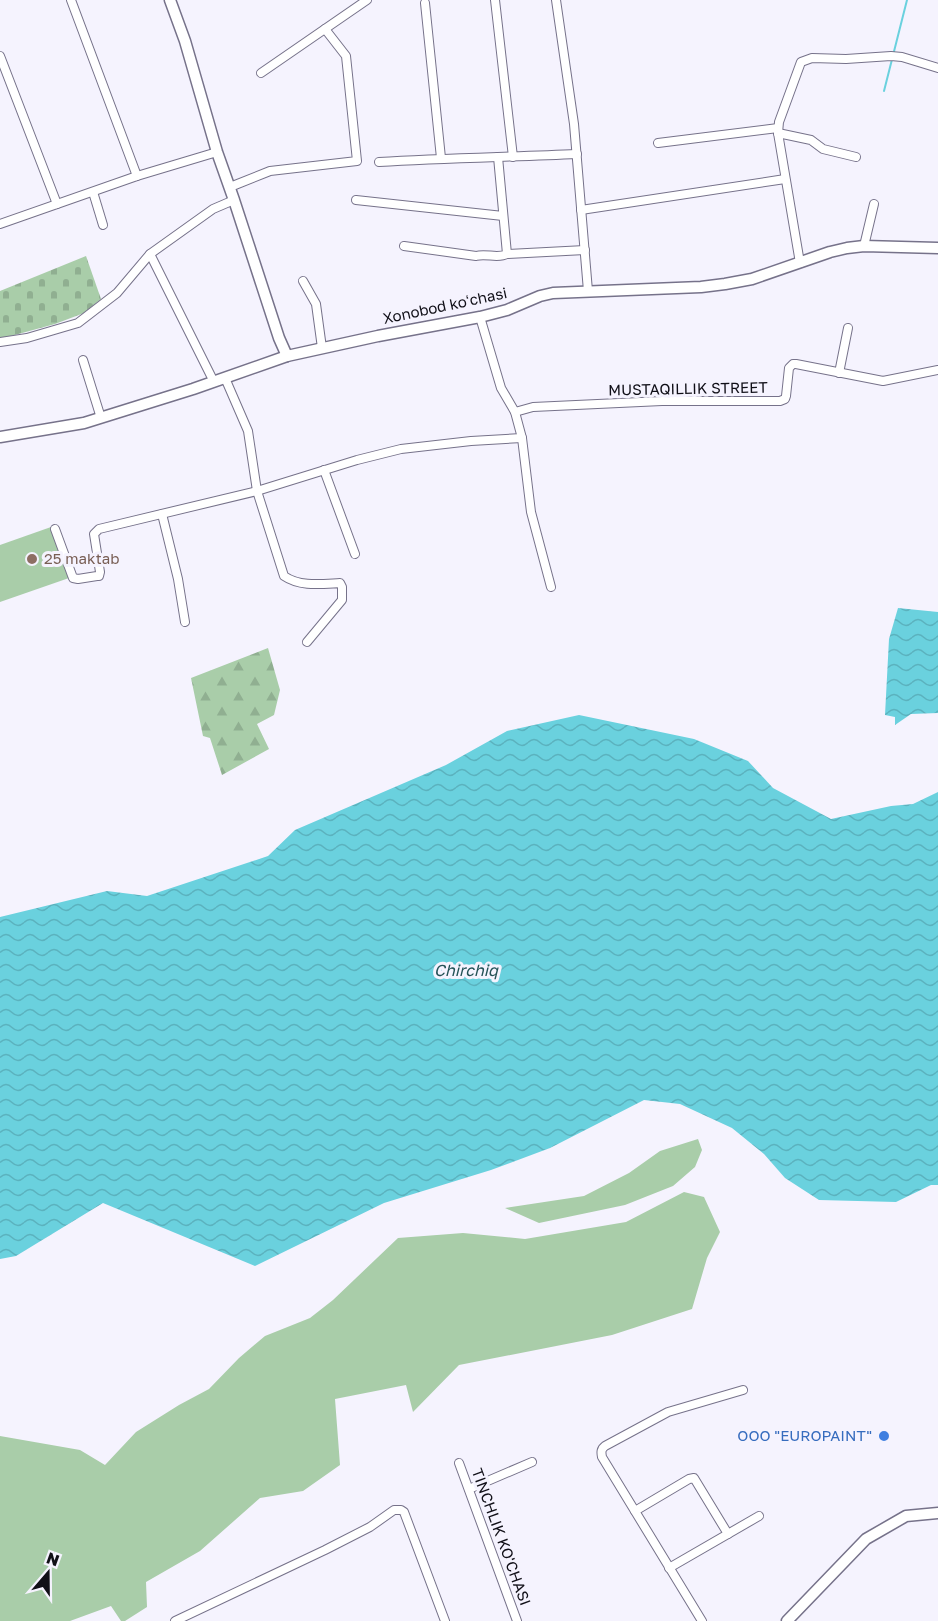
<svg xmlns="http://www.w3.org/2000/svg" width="938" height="1621" viewBox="0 0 938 1621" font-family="'Golos Text',sans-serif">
<defs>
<pattern id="forest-firs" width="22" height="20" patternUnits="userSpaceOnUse" patternTransform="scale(1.5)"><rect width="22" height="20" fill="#a9cda9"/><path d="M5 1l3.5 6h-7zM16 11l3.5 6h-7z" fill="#90af91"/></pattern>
<pattern id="cemetery-stones" width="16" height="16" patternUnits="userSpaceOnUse" patternTransform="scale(1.5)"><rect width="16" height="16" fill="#a9cda9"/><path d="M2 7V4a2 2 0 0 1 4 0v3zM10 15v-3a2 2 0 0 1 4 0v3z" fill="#90af91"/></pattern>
<pattern id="water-waves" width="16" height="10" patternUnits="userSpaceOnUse" patternTransform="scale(1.5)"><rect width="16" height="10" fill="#6ad1de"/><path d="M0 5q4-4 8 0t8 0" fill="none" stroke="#5bb2be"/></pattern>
</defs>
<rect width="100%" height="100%" fill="#f5f3fe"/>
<!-- green -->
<g fill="#a9cda9">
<polygon points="51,527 69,578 0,602 0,545"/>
<polygon points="698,1139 702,1150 695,1167 673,1186 625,1205 539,1223 505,1208 584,1196 629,1173 660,1151"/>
<polygon points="684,1192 704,1197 720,1232 707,1258 692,1309 612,1335 459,1365 413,1412 406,1385 335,1399 340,1465 303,1491 260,1498 200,1551 146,1582 147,1607 125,1621 121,1621 111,1606 70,1621 0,1621 0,1436 80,1450 105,1465 136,1432 179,1405 209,1389 239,1358 265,1336 310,1318 333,1300 398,1238 463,1233 525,1239 626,1222"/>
</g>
<!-- forest -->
<polygon fill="url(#forest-firs)" points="268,648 280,690 274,715 257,724 269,749 222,775 210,738 203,736 191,678"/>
<!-- cemetery -->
<polygon fill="url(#cemetery-stones)" points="86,256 101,299 84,313 55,324 0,339 0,291"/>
<!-- water -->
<g fill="url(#water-waves)">
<polygon points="898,608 938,612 938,713 911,714 895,725 895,717 885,715 889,639"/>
<polygon points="579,715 694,739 748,761 773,788 831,819 891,806 913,804 938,792 938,1185 931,1185 896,1202 819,1200 785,1178 764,1154 732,1128 680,1104 644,1100 550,1148 491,1170 384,1203 255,1266 103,1203 16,1256 0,1259 0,917 107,891 147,896 268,856 295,830 446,765 507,731"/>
</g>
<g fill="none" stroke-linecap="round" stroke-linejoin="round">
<!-- stream -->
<polyline stroke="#6ad1de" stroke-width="2" points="884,91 907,0"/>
<!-- street casing -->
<g stroke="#76728a" stroke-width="10">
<g id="street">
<polyline points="71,0 137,176"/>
<polyline points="495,0 513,157"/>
<polyline points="556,0 574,124 588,291"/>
<polyline points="425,3 441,158"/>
<polyline points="0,56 57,204"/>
<polyline points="261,73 367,0"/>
<polyline points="778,133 811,140 823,149 856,157"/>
<polyline points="658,143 778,128"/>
<polyline points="498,157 507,254"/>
<path d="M379 162C445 158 511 157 577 154"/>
<polyline points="230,187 270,171 357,161 346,56 325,29"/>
<polyline points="93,192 103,225"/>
<polyline points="356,200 503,216"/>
<polyline points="581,210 785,179"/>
<polyline points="0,224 137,176 217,152"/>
<path d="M404 246 476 256C486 253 498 259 507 254L585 250"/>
<polyline points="864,246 874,204"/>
<polyline points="150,254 214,382"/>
<polyline points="800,263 778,133 779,122 801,62 812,58 846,59 891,56 902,57 938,68"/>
<polyline points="303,281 316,304 322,348"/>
<polyline points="480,317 501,388 515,412 522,438 531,512 551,587"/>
<polyline points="0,342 27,338 78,323 117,293 150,254 213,209 234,200"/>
<polyline points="83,360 101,418"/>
<polyline points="839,373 848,328"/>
<path d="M225 378 248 431 257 491 284 576C300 587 321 584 340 583L342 587V600L307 642"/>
<polyline points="515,412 533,407 662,401 780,401 785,399 786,396 789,368 793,364 796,364 883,381 938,370"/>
<polyline points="324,470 355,554"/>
<polyline points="162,514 178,579 185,622"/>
<polyline points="55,529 73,578 78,579 97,576 99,576 100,572 94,534 99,529 257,491 357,460 401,449 471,441 522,438"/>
<polyline points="459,1463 517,1621"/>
<polyline points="469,1489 532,1462"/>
<polyline points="635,1511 689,1479 694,1478 728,1534"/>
<polyline points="669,1568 759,1516"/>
<polyline points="175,1621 325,1550 370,1527 394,1510 401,1510 404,1512 445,1621"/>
<path d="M702 1621 602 1457C601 1452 601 1449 605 1446L668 1412 743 1390"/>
</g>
</g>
<!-- secondary casing -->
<g stroke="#76728a" stroke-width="13">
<g id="secondary">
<polyline points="170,0 185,41 217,152 234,200 279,338 287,356"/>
<polyline points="0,437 84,423 193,389 287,356 378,336 480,317 507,310 540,296 553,293 701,287 725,284 752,279 830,252 847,248 864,246 938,248"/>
<polyline points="787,1621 866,1539 906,1516 938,1513"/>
</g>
</g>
<!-- street -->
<use href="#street" stroke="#fff" stroke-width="8"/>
<!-- secondary -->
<use href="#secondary" stroke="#fff" stroke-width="10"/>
</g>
<!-- markers -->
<circle fill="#8d6e63" stroke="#f5f3fe" stroke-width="2" cx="32" cy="559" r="6"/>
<circle fill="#3f7fe0" stroke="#f5f3fe" stroke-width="2" cx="884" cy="1436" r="6"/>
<g text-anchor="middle" stroke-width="6" stroke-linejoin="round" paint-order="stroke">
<!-- street labels -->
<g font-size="15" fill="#100f17" stroke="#f5f3fe">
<text transform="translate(445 306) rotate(-12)" y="5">Xonobod koʻchasi</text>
<text transform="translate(688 389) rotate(-1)" y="5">MUSTAQILLIK STREET</text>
<text transform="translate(501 1537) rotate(70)" y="5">TINCHLIK KO'CHASI</text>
</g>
<!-- education labels -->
<g font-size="15" fill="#785e54" stroke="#f5f3fe" text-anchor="start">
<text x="44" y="564">25 maktab</text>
</g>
<!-- shop labels -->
<g font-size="15" fill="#366cbe" stroke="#f5f3fe" text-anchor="end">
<text x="872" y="1441">OOO "EUROPAINT"</text>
</g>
<!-- water labels -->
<g font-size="16" font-style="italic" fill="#245257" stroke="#f5f3fe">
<text x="466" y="976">Chirchiq</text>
</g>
</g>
<!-- north arrow -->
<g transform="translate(48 1573) rotate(20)" stroke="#f5f3fe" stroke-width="4.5" paint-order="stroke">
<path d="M0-4.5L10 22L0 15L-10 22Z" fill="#100f17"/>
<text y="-9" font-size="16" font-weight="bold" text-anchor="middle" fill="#100f17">N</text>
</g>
</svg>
